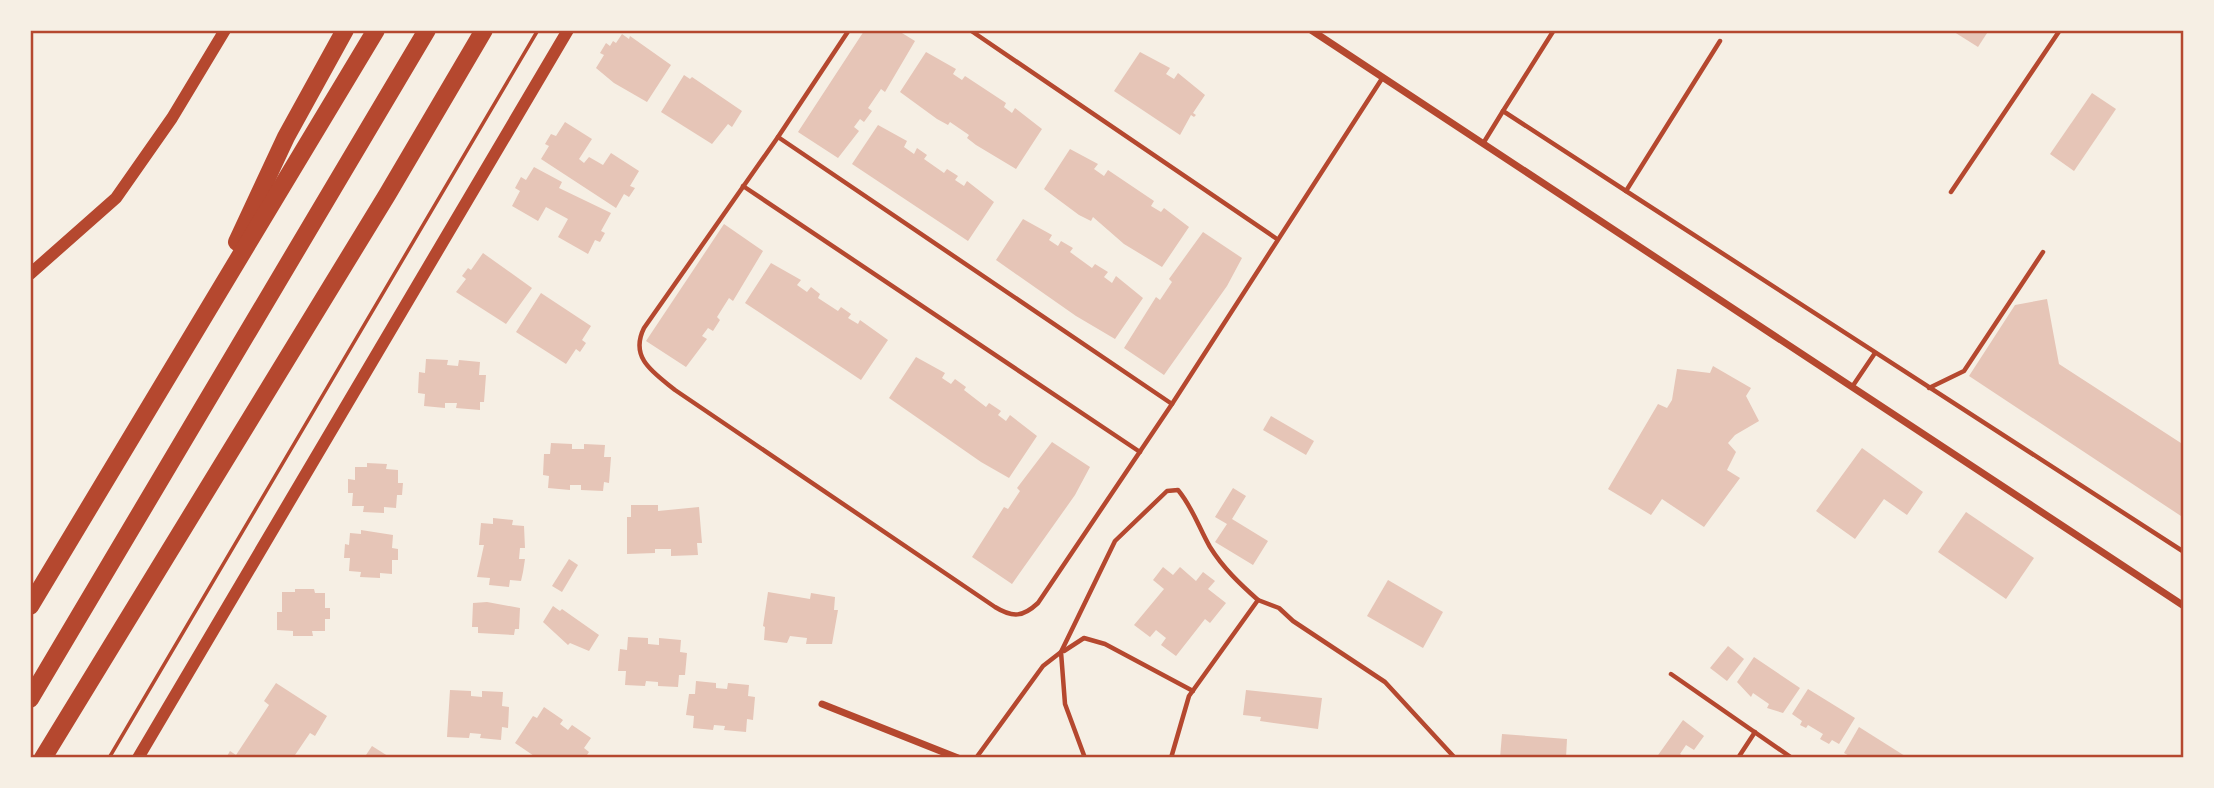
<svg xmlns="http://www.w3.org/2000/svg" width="2214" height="788" viewBox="0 0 2214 788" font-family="'Roboto Condensed',sans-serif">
<rect width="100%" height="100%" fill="#f6efe4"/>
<!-- building -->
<g fill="#e6c5b7">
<polygon points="897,30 915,41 885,92 881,89 868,108 872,111 864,122 860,119 854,127 859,131 838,158 798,132 864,31"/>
<polygon points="1951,30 1989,30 1978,47"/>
<polygon points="622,34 629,39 630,36 671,65 647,102 614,83 596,68 604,55 600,53 606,43 610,46 613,41 616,43"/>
<polygon points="926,52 956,69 953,74 962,80 965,76 1006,103 1004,107 1012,113 1015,108 1042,129 1016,169 976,145 967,138 969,135 950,122 948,125 937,119 900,92"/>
<polygon points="1140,52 1170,68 1166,74 1174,79 1178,73 1205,95 1193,113 1196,115 1194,117 1191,115 1180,135 1114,91"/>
<polygon points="684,75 690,79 692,77 742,111 732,127 728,124 712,144 661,112"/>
<polygon points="2092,93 2116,109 2074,171 2050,154"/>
<polygon points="565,122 592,139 579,159 584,163 589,157 603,165 611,153 639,171 630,186 635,188 629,197 624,194 616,208 541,159 549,146 545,144 551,134 556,136"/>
<polygon points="878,125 907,141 904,147 914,154 917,148 927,155 924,159 944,173 947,169 958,176 955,180 964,186 967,181 994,202 968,241 852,164"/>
<polygon points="1070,149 1098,164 1094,169 1104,176 1108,170 1154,201 1151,206 1161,212 1164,208 1189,227 1162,267 1124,244 1093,217 1091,221 1079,215 1044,189"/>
<polygon points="534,167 562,182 559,188 611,213 601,231 605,233 600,242 595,240 588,254 558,237 568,219 546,207 538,221 512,206 520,191 515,188 521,177 526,180"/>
<polygon points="1023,219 1052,235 1049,240 1058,246 1061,241 1073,248 1070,252 1092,268 1095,264 1108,272 1104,277 1112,283 1116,276 1143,298 1115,339 1076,316 996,260"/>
<polygon points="724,224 763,251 733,301 729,298 717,317 720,320 713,331 708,328 702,336 707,339 686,367 646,341"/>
<polygon points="1203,232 1242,258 1227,286 1164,375 1124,348 1156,297 1160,300 1172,282 1169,279"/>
<polygon points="483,253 532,288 506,324 456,292 466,279 462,276 468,268 471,270"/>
<polygon points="771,263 801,280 797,285 807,292 811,287 820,294 818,298 838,311 841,307 851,314 848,318 858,324 860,320 888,340 861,380 745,303"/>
<polygon points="541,293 591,326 582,340 586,343 580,352 576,349 566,364 516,332"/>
<polygon points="2047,299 2059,364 2184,445 2184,518 1969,376 2015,305"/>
<polygon points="916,357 945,373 942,378 951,384 955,379 966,387 964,390 986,407 989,403 1001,411 998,415 1006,421 1010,415 1037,436 1009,478 981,462 889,398"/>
<polygon points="426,359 448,360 447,365 458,366 459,360 480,362 479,375 486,375 484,402 480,402 480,410 456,408 457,403 445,403 445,408 424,406 425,394 418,393 419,372 425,373"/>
<polygon points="1713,366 1751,388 1746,396 1759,421 1735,435 1728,443 1736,452 1727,470 1740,478 1704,527 1662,499 1651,515 1608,489 1658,404 1667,408 1672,400 1677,369 1710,373"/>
<polygon points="1271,416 1314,441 1306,455 1263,430"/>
<polygon points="1052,442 1090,467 1075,495 1012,584 972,557 1004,507 1008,509 1020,491 1017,488"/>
<polygon points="551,443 572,444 572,449 584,449 584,444 605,445 604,457 611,457 609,483 604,482 603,491 581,490 581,485 570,485 570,490 548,488 549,476 543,475 544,454 550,454"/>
<polygon points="1862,448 1923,492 1907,515 1884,499 1855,539 1816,511"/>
<polygon points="367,463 387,464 386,469 398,470 398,483 403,483 402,495 397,495 396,508 384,507 384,513 363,512 364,506 352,506 353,493 348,493 348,479 355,480 355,467 367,467"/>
<polygon points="1233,488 1246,496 1232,519 1268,541 1253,565 1215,542 1227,524 1215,517"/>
<polygon points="631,505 658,505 658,511 699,507 702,543 697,543 698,555 671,556 671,549 655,549 655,553 627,554 627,517 631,517"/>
<polygon points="1966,512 2034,558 2006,599 1938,552"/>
<polygon points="493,518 513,520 512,525 524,526 525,548 520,548 519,559 525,559 523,572 521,581 510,580 509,587 489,585 490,578 477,577 484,545 479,545 481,523 493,524"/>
<polygon points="361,530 393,535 392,548 398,549 398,560 392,560 392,574 380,573 380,578 360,577 361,572 349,571 350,558 344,558 345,544 349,545 350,533 361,534"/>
<polygon points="569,559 578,565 562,592 552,586"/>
<polygon points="1163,567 1173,575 1180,567 1196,581 1203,572 1215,581 1208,589 1226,603 1210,623 1205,619 1176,656 1161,645 1166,638 1156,630 1150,637 1134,625 1164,589 1153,580"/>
<polygon points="1388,580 1443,612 1423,648 1367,616"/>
<polygon points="295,589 314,589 315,593 325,593 325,608 330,608 330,619 325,619 325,631 312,631 313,636 293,636 293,631 277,630 277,612 282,612 282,592 295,592"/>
<polygon points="768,592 810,599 811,593 835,597 834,610 838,610 832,644 806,644 807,638 790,636 787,643 764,640 765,627 763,626"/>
<polygon points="487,602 520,608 519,629 515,629 514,635 478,633 478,627 472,627 473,603"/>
<polygon points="553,606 560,611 562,609 599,635 589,651 570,643 568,645 543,622"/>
<polygon points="628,637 648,638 648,644 659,645 659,638 681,640 680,652 687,653 685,675 679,675 678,687 658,686 658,682 646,681 645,686 625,685 626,671 618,671 620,649 627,650"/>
<polygon points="1728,646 1744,659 1727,681 1710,668"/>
<polygon points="1754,657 1800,688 1783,713 1767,708 1769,704 1753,693 1751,697 1737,682"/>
<polygon points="696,681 716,683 716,688 727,689 728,683 749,685 748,696 755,697 753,720 747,719 746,732 724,730 725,726 714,725 713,730 693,728 694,716 686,715 689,694 695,694"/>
<polygon points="276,683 327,716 315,736 310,733 293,758 226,758 230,751 236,755 269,705 264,701"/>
<polygon points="1808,689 1855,718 1839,744 1832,740 1829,744 1820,739 1823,734 1808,725 1806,728 1800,725 1802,721 1792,714"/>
<polygon points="450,690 471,691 471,696 482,697 482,691 503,692 502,706 509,707 508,728 502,727 501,740 480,738 481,734 470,733 469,738 447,737"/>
<polygon points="1246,690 1322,698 1318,729 1260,721 1261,717 1243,715"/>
<polygon points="544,707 563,720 560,724 568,730 572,725 591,738 584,748 589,752 585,758 546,758 540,755 537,758 515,743 533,716 537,718"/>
<polygon points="1683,720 1704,736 1694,750 1686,745 1680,754 1685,758 1656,758"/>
<polygon points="1859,727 1905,756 1904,758 1853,758 1844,753"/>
<polygon points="1502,734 1567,739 1566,758 1500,758"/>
<polygon points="372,746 391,758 364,758"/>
</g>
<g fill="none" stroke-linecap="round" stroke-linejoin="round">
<!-- path -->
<polyline stroke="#b5482f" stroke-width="3.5" points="109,758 538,30"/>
<!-- service -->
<g stroke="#b5482f" stroke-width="4.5">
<polyline points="849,30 778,137 1172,404 1383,77"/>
<polyline points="970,30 1277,239"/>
<polyline points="1554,30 1503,111 1626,191"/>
<polyline points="1720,41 1626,191 2184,552"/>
<path d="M778 137 644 328C629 358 654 373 675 390L995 607C1013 618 1023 617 1038 603L1172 404"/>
<polyline points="1484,142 1503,111"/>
<polyline points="743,186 1140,452"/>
<polyline points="1951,192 2060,30"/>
<polyline points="1852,387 1875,353"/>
<polyline points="1929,388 1964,371 2043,252"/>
<polyline points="1064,651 1084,638 1105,644 1193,691"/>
<path d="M1061 652 1115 541 1167 491 1178 490C1193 508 1199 528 1210 547 1223 568 1240 584 1258 600"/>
<polyline points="1671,674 1792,758"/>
<polyline points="976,758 1043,666 1061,652 1065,704 1085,758"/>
<polyline points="1171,758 1189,696 1258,600 1279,608 1293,621 1385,682 1455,758"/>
<polyline points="1738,758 1755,732"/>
</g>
<!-- minor -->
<g stroke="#b5482f" stroke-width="7">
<polyline points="1311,30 2184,606"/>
<polyline points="822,704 958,758"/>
</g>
<!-- tertiary -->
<g stroke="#b5482f" stroke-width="12">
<polyline points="30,274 116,198 172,118 225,30"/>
<polyline points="138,758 568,30"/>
</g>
<!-- motorway -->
<g stroke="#b5482f" stroke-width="18">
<polyline points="237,242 286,137 345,30"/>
<polyline points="30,606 376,30"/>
<polyline points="30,699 427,30"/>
<polyline points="43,758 387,195 484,30"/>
</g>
</g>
<!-- border -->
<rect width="2214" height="788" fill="none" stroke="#f6efe4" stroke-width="63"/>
<rect x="32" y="32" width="2150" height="724" fill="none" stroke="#b5482f" stroke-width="2.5"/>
</svg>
